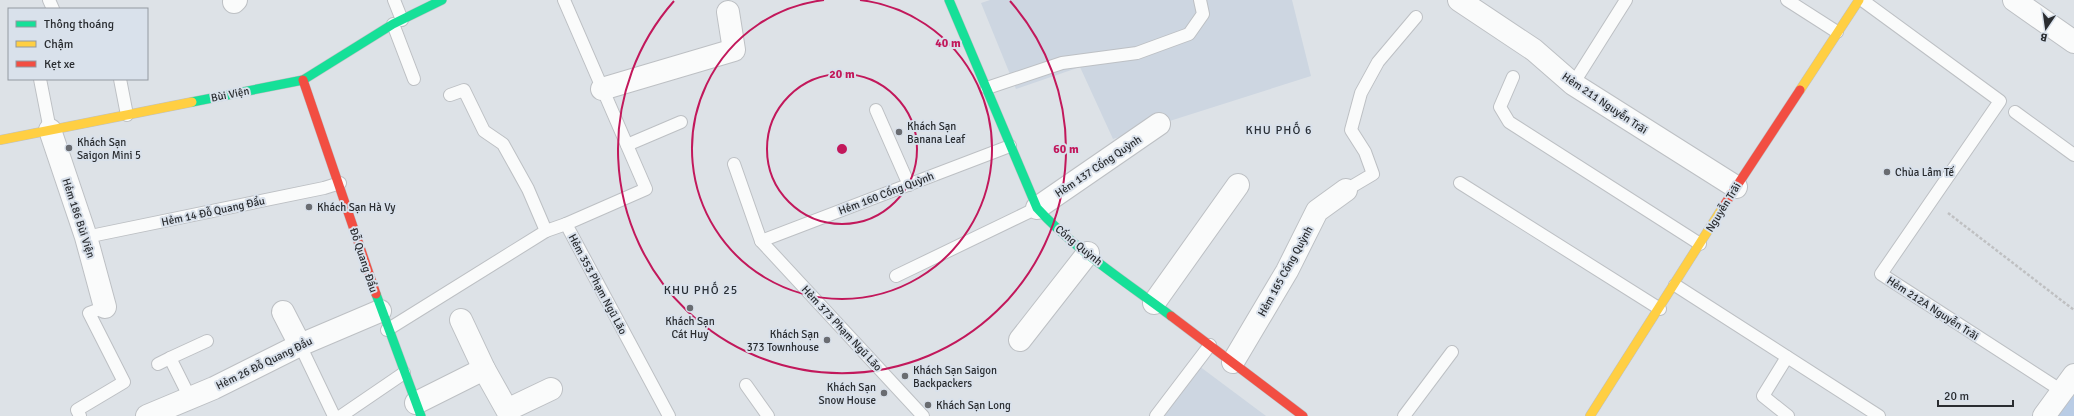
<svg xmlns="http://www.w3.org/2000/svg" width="2074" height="416" viewBox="0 0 2074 416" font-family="Signika,sans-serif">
<rect width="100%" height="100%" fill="#dde2e7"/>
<!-- built -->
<g fill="#cdd6e1">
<polygon points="990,0 1292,0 1311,76 1113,139 1080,67 1016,89 981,3"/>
<polygon points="1199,366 1266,416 1161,416"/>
</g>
<!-- green -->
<polygon fill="#b9cce5" points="2074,390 2074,416 2056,416"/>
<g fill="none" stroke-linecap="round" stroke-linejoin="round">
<!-- lane casing -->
<g stroke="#bdc0c4" stroke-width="14">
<g id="lane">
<polyline points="49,0 53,9"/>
<polyline points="394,0 402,20"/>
<polyline points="564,0 646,189 566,224"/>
<polyline points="1787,0 1837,32"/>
<polyline points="1862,0 2000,101 1881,274 2062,391"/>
<polyline points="393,24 414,79"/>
<polyline points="1513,77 1500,107 1509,122 1700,244"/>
<polyline points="40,79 50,130"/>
<polyline points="120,79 127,115"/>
<polyline points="1573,84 1626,0"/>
<polyline points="987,88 1062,63 1137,53 1189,34 1203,14 1200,0"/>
<polyline points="450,95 464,90 484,131 503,144 528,189 546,231"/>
<polyline points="876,110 909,185"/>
<polyline points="2015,112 2074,155"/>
<polyline points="627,145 681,122"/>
<polyline points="734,164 761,241 923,416"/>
<polyline points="1460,183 1660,309"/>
<polyline points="1346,190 1373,174 1365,152 1351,130 1361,93 1378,62 1416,17"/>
<polyline points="86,237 324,188 340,183"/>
<polyline points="761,241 1010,146"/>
<polyline points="896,276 1037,208"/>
<polyline points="1675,285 1879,416"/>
<polyline points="387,330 546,231 566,224 669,416"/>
<polyline points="300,345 334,416"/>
<polyline points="1787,357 1763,396 1788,416"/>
<polyline points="158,364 170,358"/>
<polyline points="746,385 768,416"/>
<polyline points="190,398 170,358 207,341"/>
<polyline points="80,416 77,410 124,382 89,313 105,307"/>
<polyline points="341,416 404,373"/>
<polyline points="1156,416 1210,345"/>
<polyline points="1404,416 1452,352"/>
</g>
</g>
<!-- street casing -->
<g stroke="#bdc0c4" stroke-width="24">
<g id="street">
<polyline points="1459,0 1534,50 1573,84 1736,187"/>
<polyline points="2014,0 2074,42"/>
<polyline points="234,2 236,0"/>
<polyline points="602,89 734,50 728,12"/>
<polyline points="50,130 86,237 105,307"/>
<polyline points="1037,208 1159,124"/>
<polyline points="1154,303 1238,185"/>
<polyline points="283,312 300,345"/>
<polyline points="461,320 484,369 507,410 551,389"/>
<polyline points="1020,340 1088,253"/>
<polyline points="1233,362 1287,271 1317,211 1346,190"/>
<polyline points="416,403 484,369"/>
<polyline points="147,416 214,388 300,345 380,311"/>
<polyline points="2044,416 2074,375"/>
</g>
</g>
<!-- fast casing -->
<g stroke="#bdc0c4" stroke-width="10">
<g id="fast">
<path d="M949 0 1037 208C1073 248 1127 283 1171 316"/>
<polyline points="192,102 303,80 393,24 442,0"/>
<polyline points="376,294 421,416"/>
</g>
</g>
<!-- slow casing -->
<g stroke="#bdc0c4" stroke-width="10">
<g id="slow">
<polyline points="1800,90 1859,0"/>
<polyline points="0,140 192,102"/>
<polyline points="1590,416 1723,207"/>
</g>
</g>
<!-- jam casing -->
<g stroke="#bdc0c4" stroke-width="10">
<g id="jam">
<polyline points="303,80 376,294"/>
<polyline points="1723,207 1800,90"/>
<polyline points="1171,316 1303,416"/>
</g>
</g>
<!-- path -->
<polyline stroke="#bfc0c2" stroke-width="2.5" stroke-dasharray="3 2" stroke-linecap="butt" points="1948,213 2074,310"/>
<!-- lane -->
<use href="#lane" stroke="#fafbfb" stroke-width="12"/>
<!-- street -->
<use href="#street" stroke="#fafbfb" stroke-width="22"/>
<!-- fast -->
<use href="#fast" stroke="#16e098" stroke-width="9"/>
<!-- slow -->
<use href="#slow" stroke="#ffcf43" stroke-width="9"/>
<!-- jam -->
<use href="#jam" stroke="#f24e42" stroke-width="9"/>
</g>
<!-- distance rings -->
<g fill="none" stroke="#c2185b" stroke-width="2">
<circle cx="842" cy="149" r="75"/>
<path d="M860 0A150 150 0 1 1 824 0"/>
<path d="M1010 1A224 224 0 1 1 674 1"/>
</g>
<!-- markers -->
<g fill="#696c71" stroke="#d9e1eb" stroke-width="1.5">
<circle cx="899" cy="132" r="4"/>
<circle cx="69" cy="148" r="4"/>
<circle cx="1887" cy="172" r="4"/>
<circle cx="309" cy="207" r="4"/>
<circle cx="690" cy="308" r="4"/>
<circle cx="827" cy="340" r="4"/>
<circle cx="905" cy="376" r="4"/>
<circle cx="884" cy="393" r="4"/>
<circle cx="928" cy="405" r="4"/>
</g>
<g text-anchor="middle" stroke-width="4" stroke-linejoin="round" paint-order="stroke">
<!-- street labels -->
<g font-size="11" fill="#2a2d31" stroke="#d9e1eb">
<text transform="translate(230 94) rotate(-11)" y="4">Bùi Viện</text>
<text transform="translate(1605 103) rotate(34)" y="4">Hẻm 211 Nguyễn Trãi</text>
<text transform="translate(1098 166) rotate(-34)" y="4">Hẻm 137 Cống Quỳnh</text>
<text transform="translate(886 193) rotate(-21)" y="4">Hẻm 160 Cống Quỳnh</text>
<text transform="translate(1723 207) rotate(-58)" y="4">Nguyễn Trãi</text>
<text transform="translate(213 211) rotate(-12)" y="4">Hẻm 14 Ðỗ Quang Ðẩu</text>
<text transform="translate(79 218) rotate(72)" y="4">Hẻm 186 Bùi Viện</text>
<text transform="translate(1079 245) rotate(39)" y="4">Cống Quỳnh</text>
<text transform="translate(364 260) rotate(72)" y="4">Ðỗ Quang Ðẩu</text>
<text transform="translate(1285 271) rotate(-61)" y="4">Hẻm 165 Cống Quỳnh</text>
<text transform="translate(598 284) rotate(62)" y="4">Hẻm 353 Phạm Ngũ Lão</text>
<text transform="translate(1933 308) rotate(33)" y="4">Hẻm 212A Nguyễn Trãi</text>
<text transform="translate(842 328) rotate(47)" y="4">Hẻm 373 Phạm Ngũ Lão</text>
<text transform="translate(264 363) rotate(-26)" y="4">Hẻm 26 Ðỗ Quang Ðầu</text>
</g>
<!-- poi labels -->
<g font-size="11" fill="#2a2d31" stroke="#d9e1eb" text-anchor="start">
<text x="907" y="130">Khách Sạn<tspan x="907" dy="13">Banana Leaf</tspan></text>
<text x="77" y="146">Khách Sạn<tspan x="77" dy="13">Saigon Mini 5</tspan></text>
<text x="1895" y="176">Chùa Lâm Tế</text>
<text x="317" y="211">Khách Sạn Hà Vy</text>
<text x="690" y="325" text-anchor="middle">Khách Sạn<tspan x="690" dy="13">Cát Huy</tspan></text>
<text x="819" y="338" text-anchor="end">Khách Sạn<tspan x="819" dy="13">373 Townhouse</tspan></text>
<text x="913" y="374">Khách Sạn Saigon<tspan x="913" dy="13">Backpackers</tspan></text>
<text x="876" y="391" text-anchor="end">Khách Sạn<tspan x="876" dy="13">Snow House</tspan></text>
<text x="936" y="409">Khách Sạn Long</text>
</g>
<!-- neighbourhood labels -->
<g font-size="12" letter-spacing="1" fill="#292f36" stroke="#d9e1eb">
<text x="1279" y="134">KHU PHỐ 6</text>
<text x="701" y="294">KHU PHỐ 25</text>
</g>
</g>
<circle cx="842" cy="149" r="6" fill="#c2185b" stroke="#d9e1eb" stroke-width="2"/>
<g font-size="12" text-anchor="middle" font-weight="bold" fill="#c2185b" stroke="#d9e1eb" stroke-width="4" stroke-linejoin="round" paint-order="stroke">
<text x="948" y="47">40 m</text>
<text x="842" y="78">20 m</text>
<text x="1066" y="153">60 m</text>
</g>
<!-- legend -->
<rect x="8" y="8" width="140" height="72" fill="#d9e1eb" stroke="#9399a1"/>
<rect x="16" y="21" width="20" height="6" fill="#16e098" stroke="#9399a1"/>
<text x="44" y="28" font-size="12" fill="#2a2d31">Thông thoáng</text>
<rect x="16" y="41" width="20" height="6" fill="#ffcf43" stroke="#9399a1"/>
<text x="44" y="48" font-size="12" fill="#2a2d31">Chậm</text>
<rect x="16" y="61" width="20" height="6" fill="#f24e42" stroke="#9399a1"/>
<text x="44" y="68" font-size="12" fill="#2a2d31">Kẹt xe</text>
<!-- north arrow -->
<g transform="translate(2046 28) rotate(193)" stroke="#d9e1eb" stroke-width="3" paint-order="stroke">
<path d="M0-3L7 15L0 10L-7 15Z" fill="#2a2d31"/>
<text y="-6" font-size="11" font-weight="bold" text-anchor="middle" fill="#2a2d31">B</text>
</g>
<!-- scale -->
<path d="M1938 400v6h75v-6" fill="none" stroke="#2a2d31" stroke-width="2"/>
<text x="1944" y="400" font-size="12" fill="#2a2d31" stroke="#d9e1eb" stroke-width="3" paint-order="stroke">20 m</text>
</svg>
